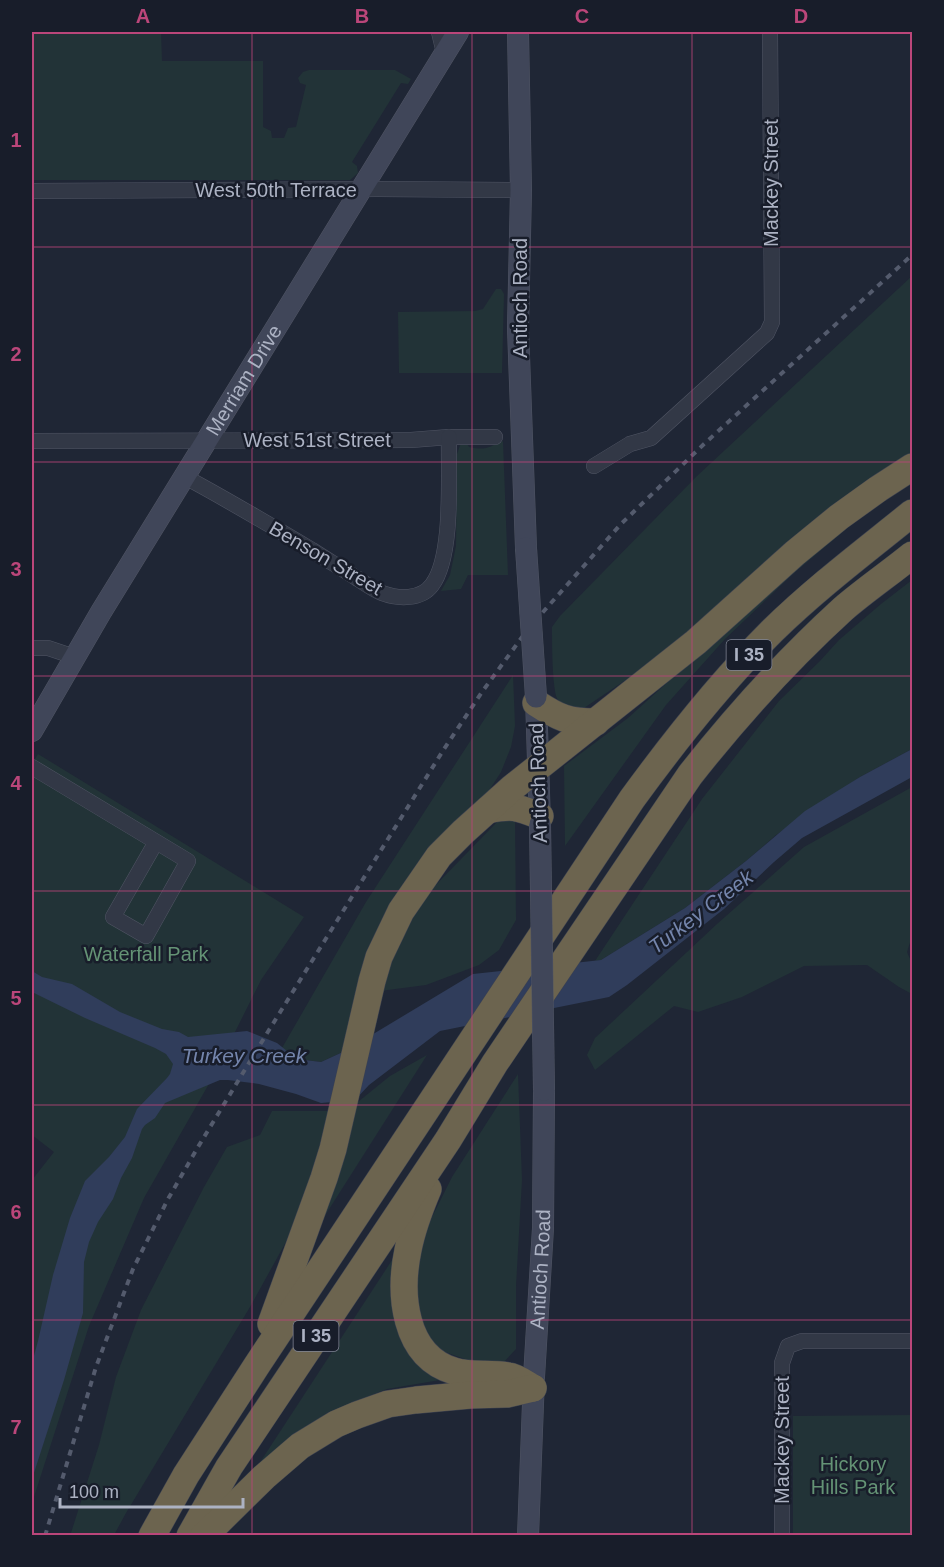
<svg xmlns="http://www.w3.org/2000/svg" width="944" height="1567" viewBox="0 0 944 1567" font-family="Helvetica,sans-serif">
<rect width="100%" height="100%" fill="#1f2635"/>
<!-- green -->
<g fill="#223337">
<polygon points="32,32 161,32 162,61 263,61 263,127 271,131 272,138 284,138 288,128 296,127 306,85 300,83 298,78 303,72 309,70 395,70 411,79 408,84 401,83 352,162 357,166 358,173 350,180 32,180"/>
<path d="M912 276V454L701 627 639 671 581 710C574 707 563 706 558 700 552 693 552 640 552 627L560 616 697 476Z"/>
<polygon points="496,289 501,289 504,294 502,373 399,373 398,312 475,311 483,309"/>
<path d="M462 440 466 442 469 447C487 451 488 447 503 441L508 575H468L461 589 441 591 450 575 456 546 457 454Z"/>
<polygon points="850,526 794,573 725,639 666,705 565,846 564,766 628,718 823,542"/>
<polygon points="912,580 912,749 860,777 776,835 746,861 685,908 601,960 595,961 702,799 779,701 820,661 839,640 881,604"/>
<polygon points="513,675 515,726 511,747 501,772 483,800 441,838 415,867 390,903 345,1051 321,1062 297,1059 282,1048 366,902"/>
<polygon points="38,754 304,917 261,980 210,1082 144,1198 89,1326 32,1503 32,1180 54,1152 32,1135 32,764"/>
<polygon points="912,787 912,936 907,952 912,964 912,994 899,987 867,965 804,966 742,997 698,1012 674,1006 595,1070 587,1055 595,1038 717,924 804,847"/>
<polygon points="515,819 516,920 499,950 479,965 426,985 380,991 394,948 429,892 498,821"/>
<polygon points="427,1055 319,1225 353,1106 390,1076"/>
<polygon points="518,1074 522,1180 516,1286 516,1349 503,1363 479,1364 442,1351 424,1331 414,1295 422,1237 452,1177"/>
<polygon points="272,1111 330,1111 310,1184 287,1240 250,1307 126,1513 114,1535 70,1536 99,1445 116,1377 141,1310 204,1187 227,1147 260,1135"/>
<polygon points="398,1251 441,1374 440,1380 387,1389 327,1413 267,1466 255,1470"/>
<polygon points="912,1415 912,1535 793,1535 793,1416"/>
</g>
<!-- water -->
<polygon fill="#303d5b" points="912,749 912,777 802,838 774,862 724,909 627,985 609,997 440,1031 369,1085 355,1100 321,1103 296,1094 259,1084 228,1080 220,1080 165,1103 155,1118 145,1125 142,1129 132,1158 121,1178 113,1199 98,1222 89,1242 84,1262 83,1313 64,1380 32,1479 32,1363 38,1341 53,1275 70,1218 85,1181 109,1157 125,1137 137,1109 167,1078 170,1074 173,1064 166,1054 155,1048 85,1018 32,992 32,971 42,977 72,984 120,1012 162,1029 179,1032 188,1037 247,1031 277,1043 297,1059 321,1062 345,1051 473,974 601,960 685,908 746,861 805,811 860,777"/>
<g fill="none" stroke-linecap="round" stroke-linejoin="round">
<!-- street casing -->
<g stroke="#505564" stroke-width="16">
<g id="street">
<polyline points="439,32 444,53"/>
<polyline points="32,191 378,189 521,190"/>
<polyline points="32,441 411,440 449,437 495,437"/>
<polyline points="594,466 630,444 651,438 767,333 772,322 770,32"/>
<path d="M185 477C228 500 270 525 312 550 327 560 343 569 358 579 366 584 374 590 382 593 398 599 421 600 432 585 454 556 448 474 449 437"/>
<polyline points="32,648 48,648 75,657"/>
<polyline points="32,767 188,861 146,936 113,917 156,842"/>
<polyline points="782,1536 782,1363 788,1346 802,1341 912,1341"/>
</g>
</g>
<!-- secondary casing -->
<g stroke="#505564" stroke-width="22">
<g id="secondary">
<polyline points="518,32 521,190 518,328 526,548"/>
<polyline points="536,697 540,824"/>
<path id="s1" d="M32 731 101 612 458 32"/>
<path id="s2" d="M528 1536 534 1377 543 1228 544 1090"/>
</g>
</g>
<!-- highway casing -->
<g stroke="#3d4250" stroke-width="28">
<g id="highway">
<path d="M536 703C559 718 568 722 596 722"/>
<path d="M488 810C513 805 517 807 540 816"/>
<path d="M428 1189C420 1208 412 1229 408 1250 399 1293 403 1356 454 1371 471 1377 491 1372 508 1376 517 1377 526 1384 533 1388"/>
<polyline points="271,1324 324,1178 333,1149 372,981 379,957 401,911 439,856 463,832 512,788 696,642 795,553 839,517 878,489 912,467"/>
<path d="M152 1536 186 1475 257 1365 632 799C675 740 720 683 772 631 816 588 865 551 912 513"/>
<path d="M190 1536 229 1467 448 1140 495 1063 690 775C738 714 786 661 843 609 865 590 890 573 912 555"/>
<polyline points="204,1536 264,1477 300,1446 336,1424 357,1415 388,1404 416,1400 471,1395 507,1394 533,1388"/>
</g>
</g>
<!-- street -->
<use href="#street" stroke="#323846" stroke-width="15"/>
<!-- secondary -->
<use href="#secondary" stroke="#404659" stroke-width="21"/>
<!-- highway -->
<use href="#highway" stroke="#6c644f" stroke-width="27"/>
<!-- rail -->
<polyline stroke="#545b6d" stroke-width="4" stroke-dasharray="6 6" stroke-linecap="butt" points="45,1536 96,1367 133,1269 168,1199 198,1147 269,1030 444,749 482,692 528,629 621,524 704,444 912,255"/>
<!-- secondary-bridge casing -->
<g stroke="#505564" stroke-width="22" stroke-linecap="butt">
<g id="secondary-bridge">
<polyline points="526,548 536,697"/>
<polyline points="540,824 544,1090"/>
</g>
</g>
<!-- secondary-bridge -->
<use href="#secondary-bridge" stroke="#404659" stroke-width="21"/>
</g>
<!-- grid -->
<path fill="none" stroke="#bb467a" stroke-width="1.5" stroke-opacity="0.55" d="M252 32V1536M472 32V1536M692 32V1536M32 247H912M32 462H912M32 676H912M32 891H912M32 1105H912M32 1320H912"/>
<g text-anchor="middle" stroke-width="5" stroke-linejoin="round" paint-order="stroke">
<!-- shield labels -->
<g fill="#181d2a" stroke="#808595" stroke-width="1.5">
<rect x="726.5" y="640" width="45" height="30" rx="4.5"/>
<rect x="293.5" y="1321" width="45" height="30" rx="4.5"/>
</g>
<g font-size="18" font-weight="bold" fill="#acb2c3">
<text x="749" y="661">I 35</text>
<text x="316" y="1342">I 35</text>
</g>
<!-- street labels -->
<g font-size="20" fill="#acb2c3" stroke="#181d2a">
<text transform="translate(771 183) rotate(-90)" y="7">Mackey Street</text>
<text x="276" y="197">West 50th Terrace</text>
<text transform="translate(520 298) rotate(-90)" y="7">Antioch Road</text>
<text dy="7" stroke="none"><textPath href="#s1" startOffset="410">Merriam Drive</textPath></text>
<text x="317" y="447">West 51st Street</text>
<text transform="translate(326 558) rotate(30)" y="7">Benson Street</text>
<text transform="translate(538 783) rotate(-92)" y="7">Antioch Road</text>
<text dy="7" stroke="none"><textPath href="#s2" startOffset="267">Antioch Road</textPath></text>
<text transform="translate(782 1440) rotate(-90)" y="7">Mackey Street</text>
</g>
<!-- park labels -->
<g font-size="20" fill="#649375" stroke="#181d2a">
<text x="146" y="961">Waterfall Park</text>
<text x="853" y="1471">Hickory<tspan x="853" dy="23">Hills Park</tspan></text>
</g>
<!-- water labels -->
<g font-size="21" font-style="italic" fill="#7485ac" stroke="#181d2a">
<text transform="translate(701 912) rotate(-37)" y="7">Turkey Creek</text>
<text x="244" y="1063">Turkey Creek</text>
</g>
</g>
<!-- border -->
<rect width="944" height="1567" fill="none" stroke="#181d2a" stroke-width="66"/>
<!-- scale -->
<path d="M60 1498v9h183v-9" fill="none" stroke="#acb2c3" stroke-width="3"/>
<text x="69" y="1498" font-size="18" fill="#acb2c3" stroke="#181d2a" stroke-width="4.5" paint-order="stroke">100 m</text>
<rect x="33" y="33" width="878" height="1501" fill="none" stroke="#bb467a" stroke-width="2"/>
<g font-size="20" text-anchor="middle" font-weight="bold" fill="#bb467a">
<text x="143" y="23">A</text>
<text x="362" y="23">B</text>
<text x="582" y="23">C</text>
<text x="801" y="23">D</text>
<text x="16" y="147">1</text>
<text x="16" y="361">2</text>
<text x="16" y="576">3</text>
<text x="16" y="790">4</text>
<text x="16" y="1005">5</text>
<text x="16" y="1219">6</text>
<text x="16" y="1434">7</text>
</g>
</svg>
